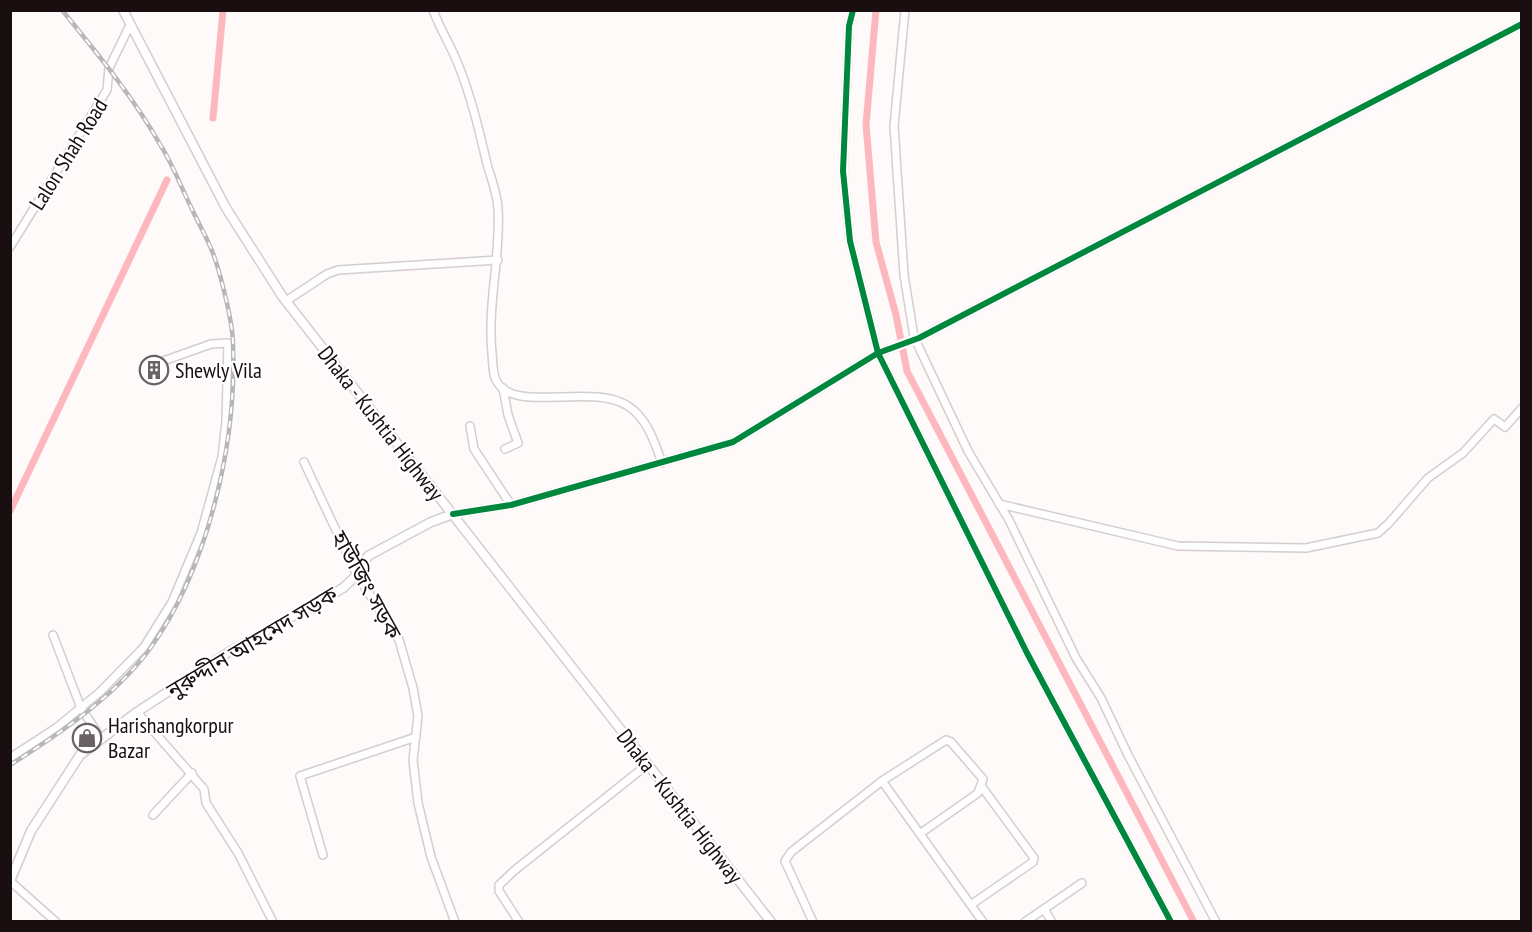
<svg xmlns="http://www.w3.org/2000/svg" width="1532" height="932" viewBox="0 0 1532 932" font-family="'PT Sans Narrow','Noto Sans Bengali',sans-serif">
<rect width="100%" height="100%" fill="#fefafa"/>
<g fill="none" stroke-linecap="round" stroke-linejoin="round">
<!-- canal -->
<g stroke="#fdb8be" stroke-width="7">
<polyline points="876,10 866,125 876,242 896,315 907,371 1194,922"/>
<polyline points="213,118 223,10"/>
<polyline points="10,511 167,180"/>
</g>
<!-- minor casing -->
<g stroke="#d5cdce" stroke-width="10">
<g id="minor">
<path d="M433 10C440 29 451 46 458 64 471 96 479 130 487 164 491 178 497 193 498 208 501 257 487 304 492 353 493 361 492 372 496 380 512 415 592 382 628 406 647 418 655 443 662 463"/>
<polyline points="853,10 849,26 843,171 850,241 878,353 1027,653 1171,922"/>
<polyline points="905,10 894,126 904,275 914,337 968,451 1009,520 1076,658 1101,698 1128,755 1216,922"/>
<polyline points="10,247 107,90 109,68 130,25"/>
<polyline points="286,301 327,274 338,270 498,260"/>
<polyline points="503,388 508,415 518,443 505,449"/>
<polyline points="470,426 474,449 511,505"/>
<polyline points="304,462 357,575 399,640 413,688 418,716 413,760 418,803 431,857 455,922"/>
<polyline points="999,504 1178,546 1306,548 1378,533 1389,523 1428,478 1463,453 1494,419 1505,427 1522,408"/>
<polyline points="453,514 511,505 733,442 878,353 919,338 1522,24"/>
<polyline points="53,635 81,708 101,738"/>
<polyline points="137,712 204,789 206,803 238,853 273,922"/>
<polyline points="10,758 56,728 100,692 144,647 172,602 201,533 222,457 226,421 228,343 211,344 152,365"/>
<polyline points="882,781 983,922"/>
<polyline points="153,815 192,773"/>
<polyline points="323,855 300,776 416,737"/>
<polyline points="10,881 56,922"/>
<polyline points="972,904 1033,862 1034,858 982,787"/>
<polyline points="1044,909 1052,922"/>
<polyline points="519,922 499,891 499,885 515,870 648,764"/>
<polyline points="813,922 785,861 791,852 882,781 946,740 951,742 983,779 978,793 921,833"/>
<polyline points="1025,922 1082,883"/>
</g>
</g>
<!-- major casing -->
<g stroke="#d5cdce" stroke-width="11">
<g id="major">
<polyline points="123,10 226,208 282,296 771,922"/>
<polyline points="10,881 31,831 80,755 137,712 227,653 343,588 357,575 368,556 431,522 453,514"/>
</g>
</g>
<!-- minor -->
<use href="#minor" stroke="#fffefe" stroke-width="7"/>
<!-- major -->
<use href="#major" stroke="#fffefe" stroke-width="8"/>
<!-- rail casing -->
<g stroke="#b8b7b7" stroke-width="4.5">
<path id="rail" d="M10 765C59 734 114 697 149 650 208 569 237 443 233 344 233 323 221 276 214 256 208 239 198 223 191 207 181 187 173 165 161 146 134 98 97 53 62 10"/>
</g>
<!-- rail -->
<use href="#rail" stroke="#fff" stroke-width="2" stroke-dasharray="7" stroke-linecap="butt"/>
<!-- cycleway casing -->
<g stroke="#fff" stroke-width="10">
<g id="cycleway">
<polyline points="853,10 849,26 843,171 850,241 878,353 1027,653 1171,922"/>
<polyline points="453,514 511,505 733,442 878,353 919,338 1522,24"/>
</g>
</g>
<!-- cycleway -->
<use href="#cycleway" stroke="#00873e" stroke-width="6"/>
</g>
<!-- icons -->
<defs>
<g id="building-ring" transform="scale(1.5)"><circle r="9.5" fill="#fff" stroke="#696162" stroke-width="1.5"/><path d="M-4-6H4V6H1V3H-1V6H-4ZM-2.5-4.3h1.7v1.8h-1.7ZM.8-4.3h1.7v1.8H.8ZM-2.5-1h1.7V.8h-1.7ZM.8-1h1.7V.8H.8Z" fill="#696162"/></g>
<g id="shop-ring" transform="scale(1.5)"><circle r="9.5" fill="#fff" stroke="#696162" stroke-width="1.5"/><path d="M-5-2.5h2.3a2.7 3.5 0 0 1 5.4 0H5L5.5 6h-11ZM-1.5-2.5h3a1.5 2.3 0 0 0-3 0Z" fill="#696162"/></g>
</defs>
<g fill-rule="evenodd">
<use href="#building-ring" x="154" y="370"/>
<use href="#shop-ring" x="87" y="738"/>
</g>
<g text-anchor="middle" stroke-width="4.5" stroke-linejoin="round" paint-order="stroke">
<!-- street labels -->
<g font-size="22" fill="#190f10" stroke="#fff">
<text transform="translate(68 154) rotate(-58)" y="8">Lalon Shah Road</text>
<text transform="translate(381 423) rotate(52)" y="8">Dhaka - Kushtia Highway</text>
<text transform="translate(367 585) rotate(61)" y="8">হাউজিং সড়ক</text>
<text transform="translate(252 642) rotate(-31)" y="8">নুরুদ্দীন আহমেদ সড়ক</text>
<text transform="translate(680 806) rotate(52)" y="8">Dhaka - Kushtia Highway</text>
</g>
<!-- poi labels -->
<g font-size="22" fill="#190f10" stroke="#fff" text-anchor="start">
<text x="175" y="378">Shewly Vila</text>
<text x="108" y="733">Harishangkorpur<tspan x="108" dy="25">Bazar</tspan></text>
</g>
</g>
<!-- border -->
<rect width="1532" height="932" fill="none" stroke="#190f10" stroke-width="24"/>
</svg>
